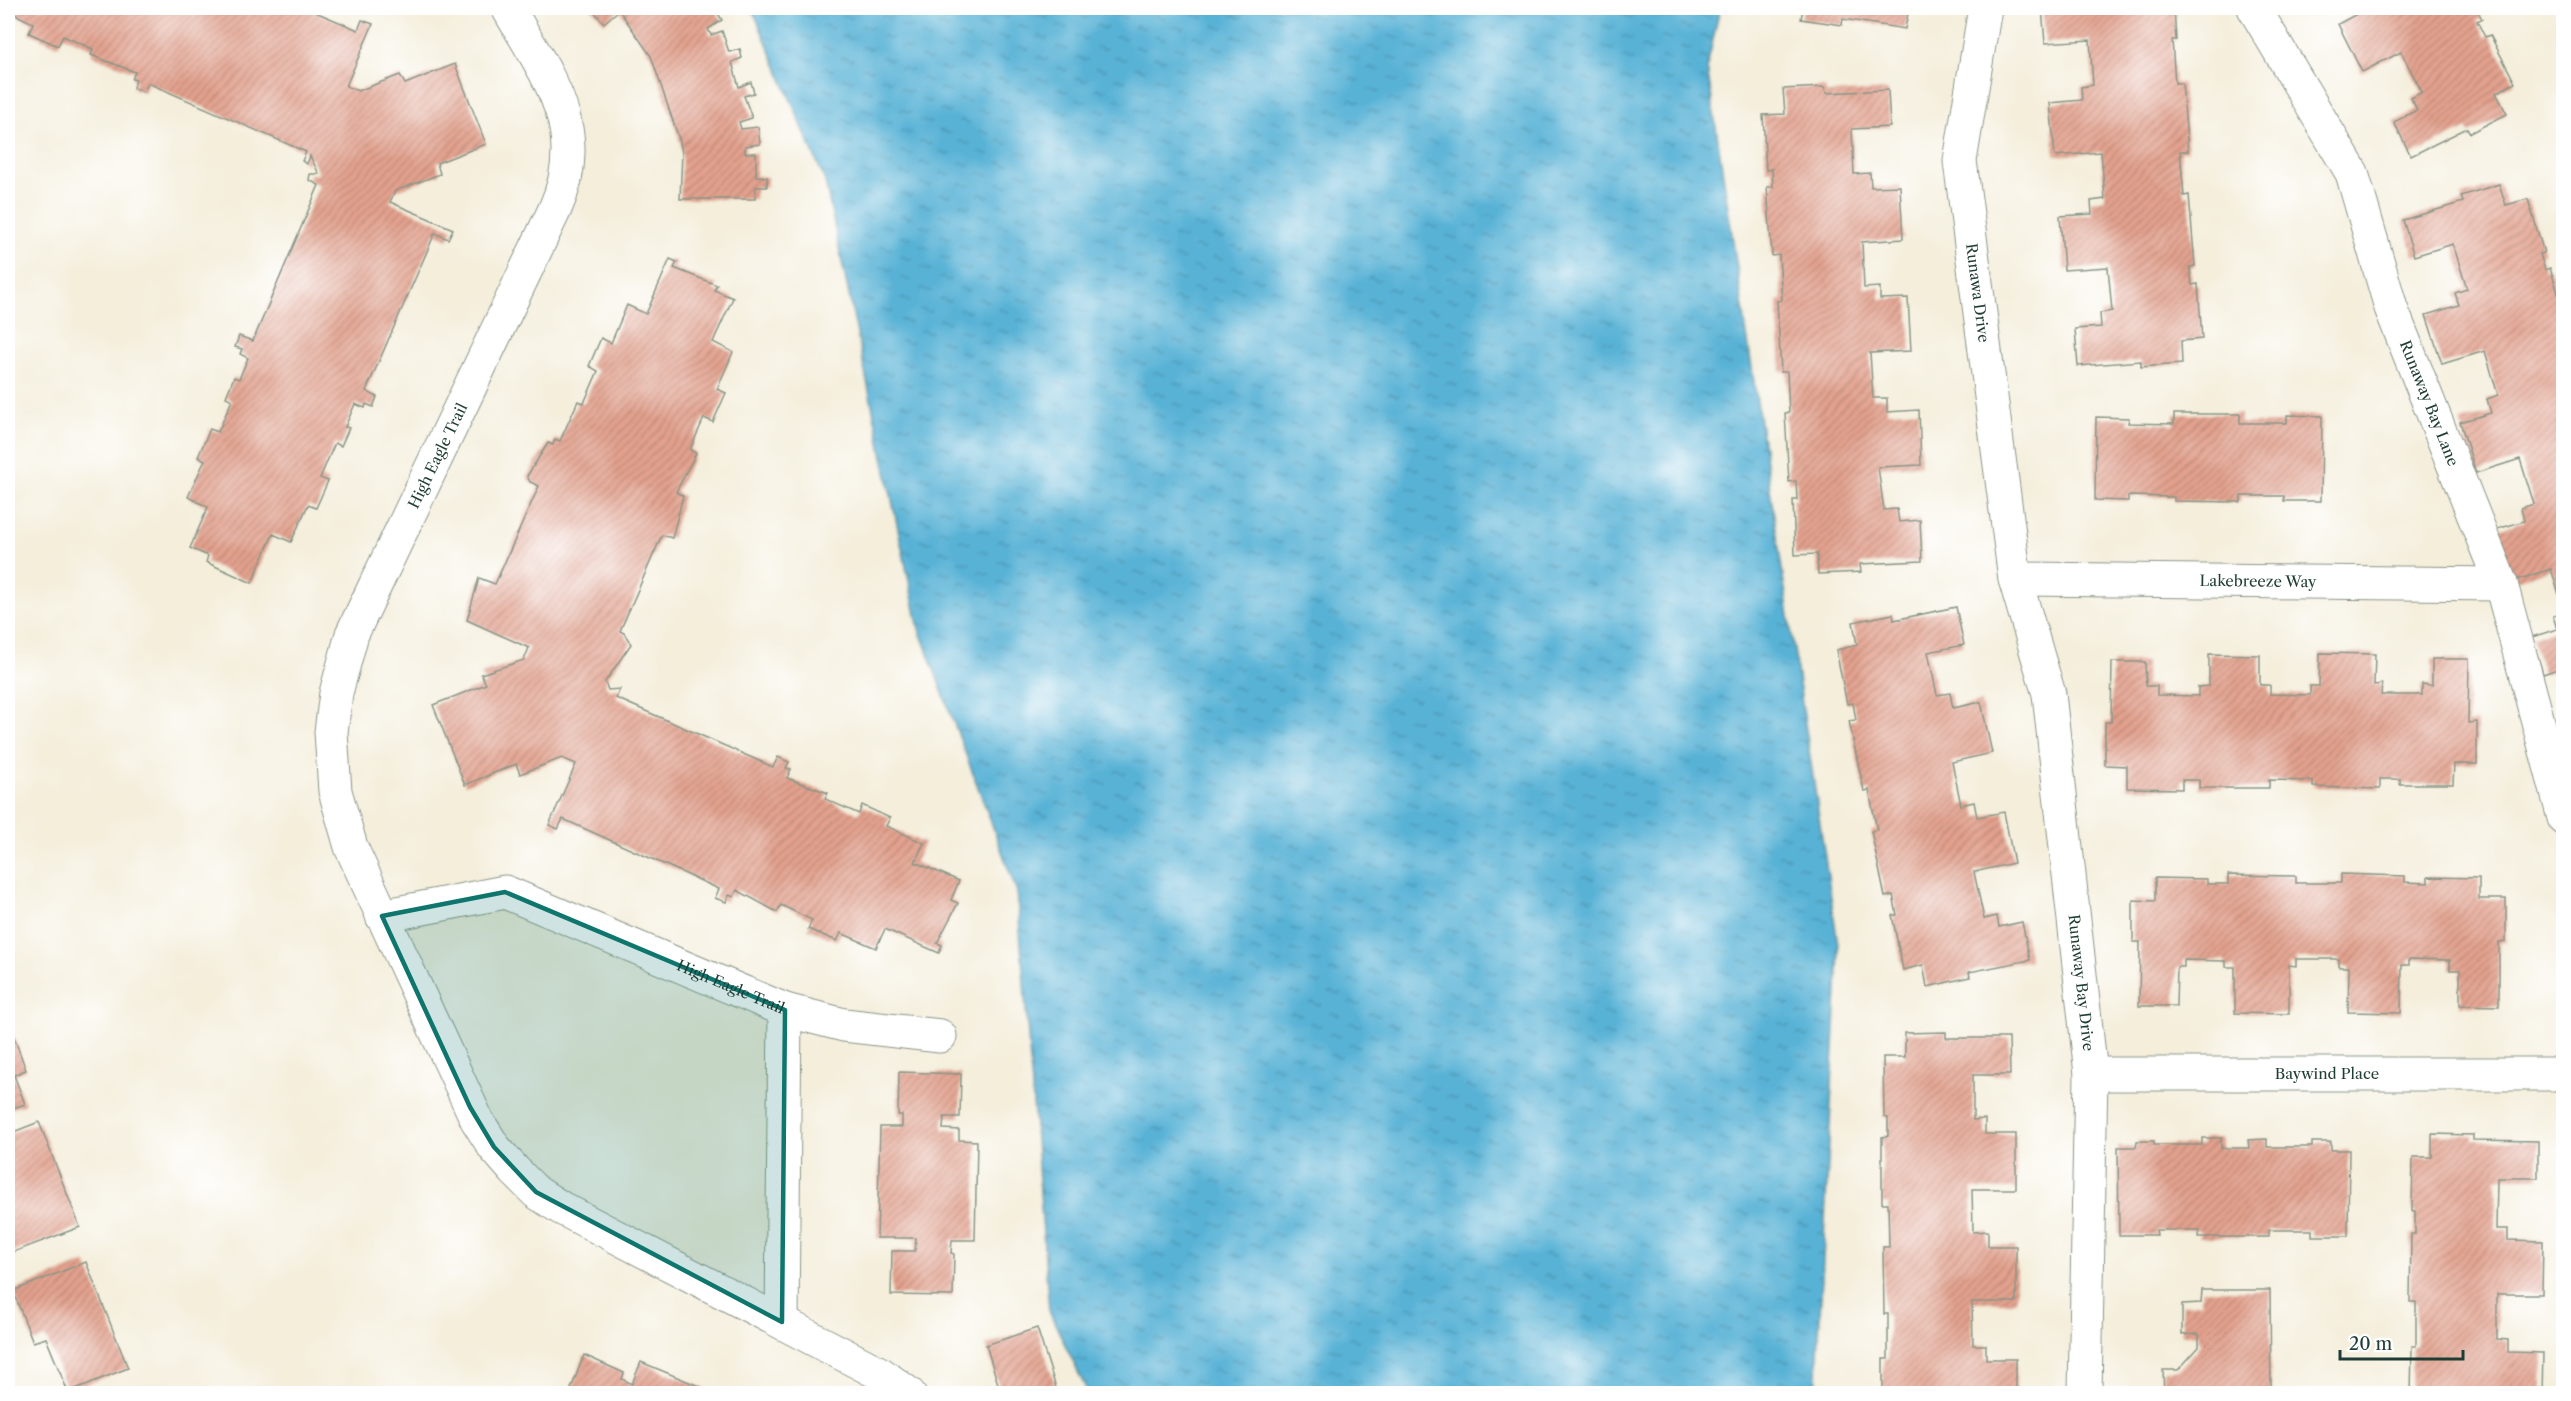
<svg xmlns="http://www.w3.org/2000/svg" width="2571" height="1401" viewBox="0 0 2571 1401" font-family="'Libre Caslon Text',serif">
<defs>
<pattern id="water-ripples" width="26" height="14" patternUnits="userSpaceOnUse" patternTransform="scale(1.5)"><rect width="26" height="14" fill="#59b2d6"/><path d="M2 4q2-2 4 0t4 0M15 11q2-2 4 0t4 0" fill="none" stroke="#4992ae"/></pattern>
<pattern id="building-hatch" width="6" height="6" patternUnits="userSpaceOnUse" patternTransform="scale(1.5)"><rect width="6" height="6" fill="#e4a28e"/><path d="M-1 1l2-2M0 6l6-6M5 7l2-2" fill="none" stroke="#b88575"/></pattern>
</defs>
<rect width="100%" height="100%" fill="#fff"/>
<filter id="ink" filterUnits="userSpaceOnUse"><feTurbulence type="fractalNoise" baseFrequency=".0167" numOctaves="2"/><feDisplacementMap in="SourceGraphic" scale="12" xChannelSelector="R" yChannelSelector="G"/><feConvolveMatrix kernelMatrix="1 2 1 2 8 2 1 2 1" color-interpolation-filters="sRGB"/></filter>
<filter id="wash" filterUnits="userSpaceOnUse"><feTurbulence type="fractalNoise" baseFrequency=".008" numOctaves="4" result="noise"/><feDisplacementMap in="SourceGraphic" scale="24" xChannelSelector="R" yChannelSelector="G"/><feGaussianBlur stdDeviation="1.35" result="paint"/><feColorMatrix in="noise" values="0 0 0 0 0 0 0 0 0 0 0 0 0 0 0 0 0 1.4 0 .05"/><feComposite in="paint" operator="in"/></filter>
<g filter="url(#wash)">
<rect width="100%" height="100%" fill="#f4eedb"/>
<!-- water -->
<polygon fill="url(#water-ripples)" stroke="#3c7885" stroke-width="1.5" points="752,8 1720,8 1707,67 1839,951 1816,1393 1088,1393 1049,1311 1017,892 919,629 825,181"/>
<g id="blocks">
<!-- building -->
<g fill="url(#building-hatch)">
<polygon points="8,8 306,8 358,30 362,20 373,24 346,86 358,91 400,75 405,84 455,64 486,144 437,163 440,174 395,191 390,202 453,229 448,239 435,233 366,391 377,397 373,407 366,404 365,408 355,404 345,427 349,428 341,446 335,443 320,478 328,481 316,508 308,505 291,542 273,534 252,583 206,562 208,556 190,548 208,507 188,497 205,460 198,457 210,429 218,432 232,400 226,397 234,377 239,379 248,358 240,354 242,349 235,347 239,336 253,341 319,185 309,180 310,174 319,174 310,156 307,164 302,161 306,152 148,83 144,92 133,88 136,80 132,79 135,72 91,55 93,49 63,36 58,46 29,33 33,23 8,11"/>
<polygon points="591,8 695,8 699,12 707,8 715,8 722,20 708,29 711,35 722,31 729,52 740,49 742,58 732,62 739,87 751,82 754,93 744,96 752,118 739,122 741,129 758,127 760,144 745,146 745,153 756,153 756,176 767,177 767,187 756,187 755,199 680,199 682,153 680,142 651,56 619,10 604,23"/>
<polygon points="1803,8 1909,8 1905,29 1843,19 1842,25 1801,19"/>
<polygon points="2042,8 2174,8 2176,40 2172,40 2175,83 2182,83 2188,151 2180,151 2184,196 2189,195 2195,266 2190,267 2192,285 2198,284 2202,339 2181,341 2182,364 2141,367 2141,361 2078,366 2075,329 2101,327 2100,313 2112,311 2108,267 2064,270 2060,216 2092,214 2091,201 2105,199 2101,152 2055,156 2050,103 2082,100 2081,87 2093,85 2090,40 2045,43"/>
<polygon points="2365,8 2476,8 2482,19 2477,21 2485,37 2490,35 2515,83 2496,93 2507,114 2470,133 2467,128 2411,156 2394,122 2417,110 2411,98 2422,92 2401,52 2362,72 2338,24 2366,9"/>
<polygon points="1825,87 1826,93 1888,90 1890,127 1852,129 1854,174 1870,173 1871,187 1900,186 1903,239 1862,242 1864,288 1880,287 1880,299 1908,298 1911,351 1870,353 1873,398 1887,398 1887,412 1919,410 1921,465 1878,467 1884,510 1897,509 1899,522 1920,520 1922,561 1860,564 1861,572 1818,574 1817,554 1795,555 1793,500 1797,500 1796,481 1789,482 1785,413 1789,413 1787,372 1781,372 1777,301 1782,300 1779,255 1772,256 1767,187 1773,187 1772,169 1766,170 1763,115 1785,114 1783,89"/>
<polygon points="2499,184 2506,205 2528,199 2544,253 2540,254 2545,270 2550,268 2564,311 2563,606 2551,569 2510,582 2494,530 2524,521 2521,508 2534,504 2520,459 2476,473 2460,422 2491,413 2487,399 2498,395 2485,351 2442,364 2426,315 2459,305 2455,293 2467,289 2453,244 2414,256 2403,220 2463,202 2461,196"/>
<polygon points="670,259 677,262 674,268 717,285 714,290 733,298 713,342 733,352 717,389 726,393 713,422 704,418 690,450 696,453 676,492 683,496 672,538 662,535 620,631 624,633 631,644 605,682 608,690 620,689 616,698 773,767 778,757 789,762 786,768 791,769 787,778 828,793 825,799 859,814 862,805 890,818 886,826 924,843 915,862 959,881 951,900 958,903 937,943 942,945 939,953 885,929 876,948 841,933 837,941 808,929 812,920 781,905 777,912 737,890 734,897 729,895 726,902 715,898 719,889 563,819 558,829 549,825 576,764 562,758 520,774 516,764 465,785 433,705 486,684 481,674 524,660 529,648 467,620 479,578 495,584 539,486 530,482 527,476 548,443 553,445 555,439 560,441 578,401 584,403 598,371 589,366 601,338 611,343 627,305 646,314"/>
<polygon points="2174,414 2240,414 2240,423 2287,423 2287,415 2322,416 2321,501 2284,501 2284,496 2241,496 2241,502 2174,501 2174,497 2128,496 2128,501 2095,500 2096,417 2129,418 2128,423 2174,424"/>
<polygon points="1956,607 1964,645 1928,652 1937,695 1950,693 1953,708 1981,702 1992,753 1952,762 1961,805 1974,802 1977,817 2004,812 2014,863 1974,872 1984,919 1997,916 1999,927 2022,922 2030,960 1969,972 1970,977 1927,987 1923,965 1903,970 1892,915 1897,915 1893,895 1885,897 1871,831 1877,830 1869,790 1864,791 1849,721 1856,720 1853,703 1847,704 1836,650 1857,645 1853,622 1893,614 1894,620"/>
<polygon points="2564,613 2564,667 2543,674 2532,637 2557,629 2553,616"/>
<polygon points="2320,653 2375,654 2374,685 2382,684 2381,695 2422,695 2422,684 2432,685 2432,659 2469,659 2468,723 2477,722 2477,764 2454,764 2453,784 2400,784 2400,779 2380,779 2380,789 2313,787 2313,781 2269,780 2269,788 2199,788 2199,780 2182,780 2182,789 2127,788 2127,766 2105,765 2105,722 2111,722 2112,662 2145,662 2146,686 2157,686 2157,695 2198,696 2198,687 2209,686 2209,654 2260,655 2260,685 2270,685 2270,694 2310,695 2310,686 2319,686"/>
<polygon points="2341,874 2405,876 2405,882 2428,883 2428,877 2479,878 2479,899 2506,899 2506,941 2499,942 2499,1006 2460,1005 2460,970 2450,970 2450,960 2409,959 2409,965 2402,965 2401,1013 2348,1012 2349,967 2339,967 2339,959 2296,959 2296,966 2289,965 2289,1014 2235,1013 2235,967 2226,967 2226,961 2184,960 2184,967 2177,967 2176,1006 2139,1006 2140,942 2133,942 2133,900 2155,901 2155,878 2207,879 2207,884 2228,884 2228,875 2296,876 2296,883 2341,883"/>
<polygon points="8,1020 26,1070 14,1075 25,1104 8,1110"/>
<polygon points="1946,1032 1946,1038 2009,1038 2010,1075 1973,1075 1973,1120 1985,1119 1985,1134 2016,1134 2016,1189 1972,1189 1973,1232 1988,1231 1988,1246 2016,1246 2016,1302 1972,1302 1973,1345 1986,1345 1986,1359 2016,1359 2016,1394 1883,1394 1883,1359 1888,1359 1888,1314 1884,1314 1883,1247 1889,1247 1888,1203 1882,1203 1882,1137 1888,1136 1888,1118 1884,1117 1883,1057 1905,1057 1905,1033"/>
<polygon points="899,1072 961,1074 960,1117 944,1117 943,1129 959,1130 959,1140 977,1141 975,1240 952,1240 951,1253 954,1254 953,1296 891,1295 892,1251 915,1251 916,1238 877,1238 880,1127 902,1127 902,1115 898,1115"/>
<polygon points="39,1122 80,1227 8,1254 8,1134"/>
<polygon points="2432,1134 2473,1135 2473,1140 2538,1141 2538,1178 2497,1178 2496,1229 2508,1229 2508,1240 2543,1241 2542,1294 2497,1294 2497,1339 2508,1340 2508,1352 2543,1353 2542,1394 2411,1394 2412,1346 2416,1346 2416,1302 2410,1302 2411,1234 2415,1234 2415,1211 2412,1211 2413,1157 2432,1157"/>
<polygon points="2202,1138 2221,1138 2221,1148 2249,1148 2248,1140 2267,1139 2267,1147 2312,1147 2312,1142 2331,1142 2331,1150 2349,1150 2348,1236 2312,1236 2312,1230 2269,1230 2269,1237 2199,1237 2200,1230 2156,1230 2157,1235 2119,1235 2118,1147 2136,1147 2137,1141 2154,1141 2154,1145 2202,1145"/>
<polygon points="86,1262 128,1368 68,1392 46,1338 33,1342 13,1291"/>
<polygon points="2202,1290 2270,1290 2271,1394 2164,1394 2163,1370 2178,1370 2199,1347 2199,1334 2182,1335 2182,1304 2201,1303"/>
<polygon points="1037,1328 1058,1394 1001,1394 986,1345"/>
<polygon points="584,1355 624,1373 622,1379 632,1384 641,1362 718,1394 569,1394"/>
</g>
</g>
</g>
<g filter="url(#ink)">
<use href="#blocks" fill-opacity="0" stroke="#8a9688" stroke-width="1.5"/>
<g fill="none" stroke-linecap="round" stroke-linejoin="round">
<!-- minor casing -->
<g stroke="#8a9688" stroke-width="35">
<g id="minor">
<path d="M508 8C546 75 591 129 555 209L352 634 336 693 331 732 335 791 351 847 477 1120 494 1147 514 1170 536 1192 561 1208 881 1374 909 1394"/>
<path id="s1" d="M1985 8 1960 161 2015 579 2049 694 2091 1074 2085 1394"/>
<path id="s2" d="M2254 8 2352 173 2391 308 2501 584 2564 818"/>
<path id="s3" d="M2015 579 2501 584"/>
<path id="s4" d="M382 916 505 892 785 1010 782 1322"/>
<polyline points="785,1010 844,1025 940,1036"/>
<path id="s5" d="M2091 1074H2564"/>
</g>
</g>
<!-- minor -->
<use href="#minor" stroke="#fff" stroke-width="33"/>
</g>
</g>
<!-- marked area -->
<path fill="#0f766e" fill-opacity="0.2" stroke="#0f766e" stroke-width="4.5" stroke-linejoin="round" d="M505 892 785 1010 782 1322 536 1192 494 1147 470 1107 382 916Z"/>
<g text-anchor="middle" stroke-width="4.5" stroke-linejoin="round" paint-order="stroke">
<!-- street labels -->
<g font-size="15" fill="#1f3d34" stroke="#fff">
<text dy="5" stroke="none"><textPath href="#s1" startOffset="288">Runawa Drive</textPath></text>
<text dy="5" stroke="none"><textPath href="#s2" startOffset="435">Runaway Bay Lane</textPath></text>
<text transform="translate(438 456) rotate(-64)" y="5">High Eagle Trail</text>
<text dy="5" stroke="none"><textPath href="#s3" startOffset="243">Lakebreeze Way</textPath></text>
<text dy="5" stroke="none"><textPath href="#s1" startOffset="987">Runaway Bay Drive</textPath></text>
<text dy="5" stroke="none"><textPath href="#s4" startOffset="370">High Eagle Trail</textPath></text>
<text dy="5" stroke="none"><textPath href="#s5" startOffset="236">Baywind Place</textPath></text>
</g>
</g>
<!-- margin -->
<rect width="2571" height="1401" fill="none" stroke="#fff" stroke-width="30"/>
<!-- scale -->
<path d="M2340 1350v9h123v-9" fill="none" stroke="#1f3d34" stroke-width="3"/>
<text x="2349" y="1350" font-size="18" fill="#1f3d34" stroke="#ffffff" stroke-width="4.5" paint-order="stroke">20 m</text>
</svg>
